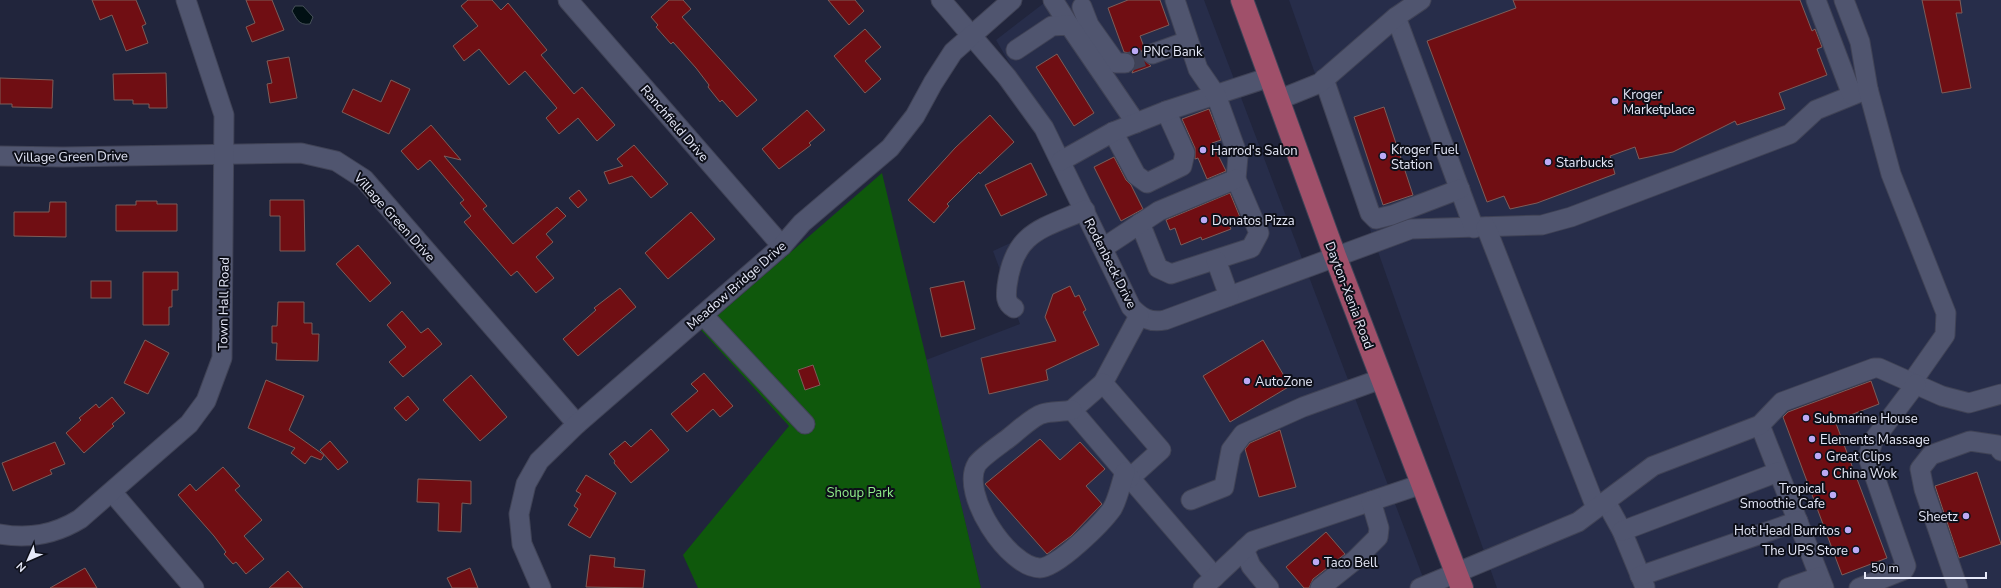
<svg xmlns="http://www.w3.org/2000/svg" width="2001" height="588" viewBox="0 0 2001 588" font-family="'Nunito Sans',sans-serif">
<rect width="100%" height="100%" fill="#21253c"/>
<!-- built -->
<g fill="#272d4a">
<polygon points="1048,0 1204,0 1427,588 981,588 926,360 1020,324 993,251 1093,205 996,40"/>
<polygon points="1289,0 2001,0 2001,588 1497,588"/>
</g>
<!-- green -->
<polygon fill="#0f580c" points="882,173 981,588 698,588 683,555 789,426 701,330"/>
<!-- water -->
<path fill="#011014" stroke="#465159" d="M295 6H303L313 17 310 24C298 26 296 17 292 11Z"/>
<!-- building -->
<g fill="#700e13" stroke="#7d5d59">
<polygon points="92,0 136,0 146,24 142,26 148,43 126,51 112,15 100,20"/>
<polygon points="246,0 272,0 284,30 252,42 246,27 255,23"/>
<polygon points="468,0 492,0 501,10 508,3 547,50 541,55 574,94 582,87 615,125 597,141 578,118 559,134 546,118 557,108 525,71 509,85 479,49 464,61 453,46 478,26 461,6"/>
<polygon points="669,0 683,0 691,9 682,17 757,100 737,117 722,100 720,102 708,87 709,85 696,68 673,42 671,44 656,27 658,25 651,17"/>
<polygon points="828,0 855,0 864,11 849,25"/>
<polygon points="1128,0 1160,0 1169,25 1140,36 1144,47 1141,52 1142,58 1151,66 1132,73 1136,63 1135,58 1130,53 1124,52 1108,8"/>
<polygon points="1513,0 1800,0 1812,31 1815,29 1822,47 1817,49 1827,75 1779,93 1785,109 1737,125 1735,121 1673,152 1639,159 1635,147 1610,156 1615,174 1537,203 1510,209 1504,196 1487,202 1427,41 1516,8"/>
<polygon points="1922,0 1960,0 1962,13 1956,13 1971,88 1942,93"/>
<polygon points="865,29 881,47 865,61 881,79 865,93 834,56"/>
<polygon points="1057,54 1094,113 1074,126 1036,67"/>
<polygon points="289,57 297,98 270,103 267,84 272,83 267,61"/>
<polygon points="166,73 167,108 149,108 149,104 133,104 133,100 114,100 113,74"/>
<polygon points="0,78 53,80 52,108 12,107 12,104 0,104"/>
<polygon points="391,80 410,89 389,134 342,112 353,89 381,102"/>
<polygon points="1384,107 1413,195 1383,205 1354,117"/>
<polygon points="1209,109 1221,140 1212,143 1226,171 1207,179 1198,158 1195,159 1195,148 1182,119"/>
<polygon points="807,110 825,130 809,143 811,145 779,169 762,149"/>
<polygon points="990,115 1014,142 980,174 979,172 947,204 949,206 934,223 908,200 955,148"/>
<polygon points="431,125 461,160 444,156 487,206 483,209 513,244 557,207 566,216 546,234 553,242 536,257 554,278 536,293 517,271 511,276 464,222 471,216 460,203 464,200 430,160 418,170 401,151"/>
<polygon points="634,145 668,184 651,198 632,176 609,184 604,172 623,166 617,159"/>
<polygon points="1114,157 1126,180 1131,185 1143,209 1121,221 1094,167"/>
<polygon points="1031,163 1047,195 1001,216 985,185"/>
<polygon points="579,190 587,200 578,208 569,198"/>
<polygon points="1230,193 1242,222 1230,227 1231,229 1202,240 1201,237 1181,245 1175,228 1170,230 1166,220"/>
<polygon points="270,200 304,200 305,251 280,251 280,216 270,216"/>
<polygon points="136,201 157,201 157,204 177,204 177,231 116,231 116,205 136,205"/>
<polygon points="50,202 66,202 66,237 14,236 14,212 49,212"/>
<polygon points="691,212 715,239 668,279 645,253"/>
<polygon points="358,245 391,283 370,302 336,264"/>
<polygon points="143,272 178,272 178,290 172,290 172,307 169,307 169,325 143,325"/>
<rect x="91" y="281" width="20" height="17"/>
<polygon points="964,281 975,329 941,337 930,288"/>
<polygon points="1070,286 1075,297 1079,295 1086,310 1083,312 1099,345 1046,370 1048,380 989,394 981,358 1056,341 1045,317 1053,294"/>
<polygon points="620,288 636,307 578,356 563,339 596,310 594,308"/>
<polygon points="278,302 304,302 304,323 312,323 312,334 319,334 318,361 276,360 277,343 272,343 272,326 277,326"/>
<polygon points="402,311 421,333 428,328 442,344 403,377 389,362 406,347 387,325"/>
<polygon points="145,340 169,353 148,394 124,383"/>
<polygon points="1263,340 1290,386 1230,422 1203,376"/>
<polygon points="813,365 820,385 805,390 798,370"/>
<polygon points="704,373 733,406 720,417 713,409 687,432 671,414 698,391 691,384"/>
<polygon points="471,375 507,417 480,441 443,400"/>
<polygon points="266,380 304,396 289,430 324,455 321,460 311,456 305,464 291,453 295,448 248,428"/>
<polygon points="1871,381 1879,404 1835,421 1887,558 1842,575 1783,417 1788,412"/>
<polygon points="408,396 419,409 406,421 394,408"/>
<polygon points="112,397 125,413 112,424 114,426 84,453 66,433 81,420 79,418 96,404 99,408"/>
<polygon points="651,429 669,450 631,483 614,463 615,461 609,454 625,441 631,447"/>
<polygon points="1280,430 1296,487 1259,497 1245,449 1250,443"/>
<polygon points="1040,439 1060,460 1080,442 1105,469 1086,486 1102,504 1071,536 1047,554 985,484"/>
<polygon points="330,441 348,462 338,470 320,450"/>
<polygon points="55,442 65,464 50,470 52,474 13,491 2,463"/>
<polygon points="223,467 240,486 235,490 262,520 244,536 264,559 246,574 236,562 233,564 224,554 226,552 214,536 178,495 190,484 196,491"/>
<polygon points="1977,472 2001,544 1959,558 1935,486"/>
<polygon points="586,475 616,493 590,538 568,525 578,509 574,506 581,494 576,491"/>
<polygon points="418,479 471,481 471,504 462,503 461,532 438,531 439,503 417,502"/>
<polygon points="1326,532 1345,554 1313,579 1309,588 1304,588 1286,567"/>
<polygon points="590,555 615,558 614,567 645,570 643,588 586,587"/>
<polygon points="85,568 97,588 50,588"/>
<polygon points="470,568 478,588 452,588 447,578"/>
<polygon points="288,571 303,588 269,588"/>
</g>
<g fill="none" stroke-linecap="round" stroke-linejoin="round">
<!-- minor-tunnel -->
<polyline stroke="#3f4258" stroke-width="19" stroke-dasharray="19 10" stroke-linecap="butt" points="1125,63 1152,54"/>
<!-- minor casing -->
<g stroke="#404356" stroke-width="21">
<g id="minor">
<polyline points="568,0 782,246"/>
<path d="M941 0 1007 77 1044 128 1131 307C1141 318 1150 323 1165 320L1411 229 1542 225 1571 217 1790 134 1816 110 1868 89"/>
<polyline points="1053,0 1069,25"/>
<polyline points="1816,0 1852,95"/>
<polyline points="1844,0 1860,42 1868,89 1891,174 1946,313 1945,335 1912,382"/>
<polyline points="1082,7 1089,25 1116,63 1125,63"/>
<polyline points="1396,17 1474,228"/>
<polyline points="1016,50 1052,26 1069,25 1136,123"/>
<polyline points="1152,54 1188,41"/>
<polyline points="1324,79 1370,213 1376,219 1392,215 1460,189"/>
<polyline points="1278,100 1320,83 1396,17 1421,0"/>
<polyline points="1113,132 1136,175 1147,183 1182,166 1185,153 1166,111"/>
<polyline points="0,156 63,157 301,153 336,161 364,179 577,424"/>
<polyline points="1061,161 1113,132 1166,111 1270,77"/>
<polyline points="1140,223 1158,268 1171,274 1251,248 1259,233 1236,179 1238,156 1216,95 1198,69 1175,0"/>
<polyline points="1486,227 1596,508"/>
<polyline points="1103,248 1159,211 1236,179"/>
<polyline points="1216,260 1229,296"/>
<path d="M1014 308C1005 303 1006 295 1007 286 1014 232 1041 229 1085 210"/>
<polyline points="703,315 805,424"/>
<polyline points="1139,316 1103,383 1161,450 1130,478 1215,577"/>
<polyline points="1103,383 1072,410 1130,478"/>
<path d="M1072 410C1062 412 1050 411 1042 414 1032 417 1018 431 1010 437 1001 444 983 456 977 464 959 493 1009 568 1040 568 1057 568 1102 523 1112 509 1118 499 1121 483 1125 472"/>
<polyline points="1760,425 1824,588"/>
<polyline points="112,492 194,588"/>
<polyline points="1191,500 1224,487 1231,450 1243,434 1303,407 1381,379"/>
<polyline points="1606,502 1622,531 1645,587"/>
<polyline points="1622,531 1778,472"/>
<path d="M0 534C29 539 54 535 80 519L189 424 206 401 222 358 224 115 186 0"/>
<polyline points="1244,549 1251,566 1269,588"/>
<polyline points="1640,576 1798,521"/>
<polyline points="541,588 522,544 519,514 526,484 539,461 577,424 782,246 802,223 890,148 915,116 933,83 953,52 1012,0"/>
<polyline points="1203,588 1253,541 1422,484"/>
<polyline points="1320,588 1355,560 1378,537 1379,528 1371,501"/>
<polyline points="1420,588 1578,522 1653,466 1760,425 1782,402 1874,368 1879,368 1942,396 1969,403 2001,394"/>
<polyline points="1788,588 1819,577"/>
<polyline points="1859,588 1904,570 1906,566 1868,457 1873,441 1916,384"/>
<polyline points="1958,588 1924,489 1920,469 1931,455 1970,441 1997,445 2001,451"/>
</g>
</g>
<!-- major casing -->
<g stroke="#404356" stroke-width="24">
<polyline id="major" points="1242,0 1335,256 1462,588"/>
</g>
<!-- minor -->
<use href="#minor" stroke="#50556f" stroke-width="19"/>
<!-- major -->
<use href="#major" stroke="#a0506a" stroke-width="22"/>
</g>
<!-- markers -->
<g fill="#bcaaf6" stroke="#0d0f19" stroke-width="1.5">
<circle cx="1135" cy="51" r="4"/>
<circle cx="1615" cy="101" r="4"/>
<circle cx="1203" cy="150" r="4"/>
<circle cx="1383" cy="156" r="4"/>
<circle cx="1548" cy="162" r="4"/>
<circle cx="1204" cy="220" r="4"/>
<circle cx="1247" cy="381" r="4"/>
<circle cx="1806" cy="418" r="4"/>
<circle cx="1812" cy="439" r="4"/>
<circle cx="1818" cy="456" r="4"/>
<circle cx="1825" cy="473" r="4"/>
<circle cx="1833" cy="495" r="4"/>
<circle cx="1966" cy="516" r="4"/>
<circle cx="1848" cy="530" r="4"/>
<circle cx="1856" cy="550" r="4"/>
<circle cx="1316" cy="562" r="4"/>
</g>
<g text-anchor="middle" stroke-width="4" stroke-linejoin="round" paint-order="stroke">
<!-- poi labels -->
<g font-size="13" fill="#e6e9f9" stroke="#0d0f19" text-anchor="start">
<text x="1143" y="56">PNC Bank</text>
<text x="1623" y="99">Kroger<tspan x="1623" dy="15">Marketplace</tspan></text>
<text x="1391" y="154">Kroger Fuel<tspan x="1391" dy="15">Station</tspan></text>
<text x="1211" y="155">Harrod's Salon</text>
<text x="1556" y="167">Starbucks</text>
<text x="1212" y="225">Donatos Pizza</text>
<text x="1255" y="386">AutoZone</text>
<text x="1814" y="423">Submarine House</text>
<text x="1820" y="444">Elements Massage</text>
<text x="1826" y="461">Great Clips</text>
<text x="1833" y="478">China Wok</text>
<text x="1825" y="493" text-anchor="end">Tropical<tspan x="1825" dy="15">Smoothie Cafe</tspan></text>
<text x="1958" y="521" text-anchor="end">Sheetz</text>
<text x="1840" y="535" text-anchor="end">Hot Head Burritos</text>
<text x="1848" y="555" text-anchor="end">The UPS Store</text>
<text x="1324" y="567">Taco Bell</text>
</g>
<!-- street labels -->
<g font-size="13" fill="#e6e9f9" stroke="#0d0f19">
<text transform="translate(675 123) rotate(49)" y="5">Ranchfield Drive</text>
<text transform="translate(71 156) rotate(-1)" y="5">Village Green Drive</text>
<text transform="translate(395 217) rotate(48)" y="5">Village Green Drive</text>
<text transform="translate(1111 263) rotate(63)" y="5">Rodenbeck Drive</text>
<text transform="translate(736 285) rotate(-41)" y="5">Meadow Bridge Drive</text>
<text transform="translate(1350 295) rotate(69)" y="5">Dayton-Xenia Road</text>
<text transform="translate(223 304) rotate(-89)" y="5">Town Hall Road</text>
</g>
<!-- park labels -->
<g font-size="13" fill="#92ee8b" stroke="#0d0f19">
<text x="860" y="497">Shoup Park</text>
</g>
</g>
<!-- north arrow -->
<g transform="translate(28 560) rotate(225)" stroke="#0d0f19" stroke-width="3" paint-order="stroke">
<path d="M0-3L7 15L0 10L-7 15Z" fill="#e6e9f9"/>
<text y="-6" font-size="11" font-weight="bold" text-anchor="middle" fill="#e6e9f9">N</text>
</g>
<!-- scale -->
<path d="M1865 572v6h121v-6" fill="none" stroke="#e6e9f9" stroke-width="2"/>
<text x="1871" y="572" font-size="12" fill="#e6e9f9" stroke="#0d0f19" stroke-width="3" paint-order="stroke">50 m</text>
</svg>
